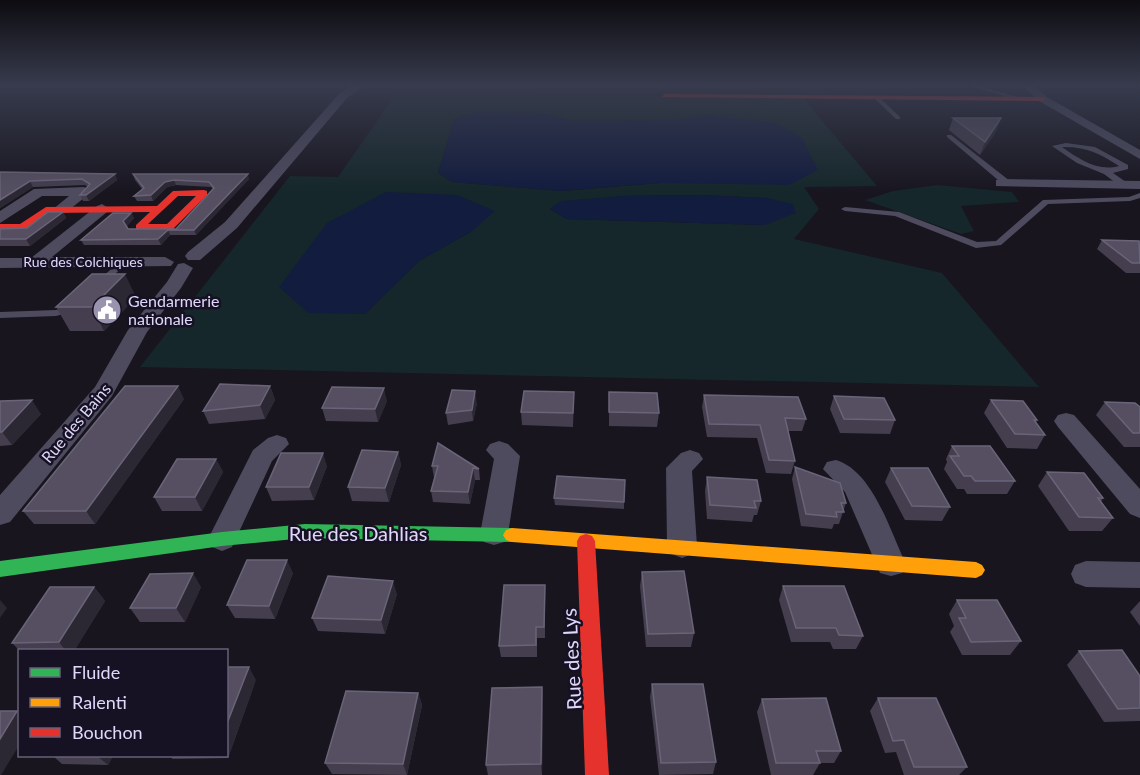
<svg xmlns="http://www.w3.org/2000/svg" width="1140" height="775" viewBox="0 0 1140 775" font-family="Lato,sans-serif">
<rect width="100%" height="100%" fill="#18151f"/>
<!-- green -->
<g fill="#15272a" fill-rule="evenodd">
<path d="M395 95 803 98 877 186 804 187 819 209 794 239 942 273 1039 387 140 367 290 176 338 177ZM474 112 542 113 574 121 673 120 710 115 660 183 561 191 452 182 438 173 454 119ZM457 195 472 231 419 261 365 314ZM702 195 766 198 793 205 765 225 567 219 550 209 621 196Z"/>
<polygon points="937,185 1012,192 1019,202 961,206 974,231 961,234 865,200 893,191"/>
</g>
<!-- water -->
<g fill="#121c3e">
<polygon points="474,112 542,113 574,121 673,120 710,115 776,123 802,138 818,170 789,185 660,183 561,191 452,182 438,173 454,119"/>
<polygon points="386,192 457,195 495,211 472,231 419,261 365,314 308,313 279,287 327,223"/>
<polygon points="702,195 766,198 793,204 796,213 765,225 567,219 550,209 561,201 621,196"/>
</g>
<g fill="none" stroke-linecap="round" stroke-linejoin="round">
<!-- lane -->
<g fill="#4e4b5f" fill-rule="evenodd">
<polygon points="963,84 973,84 1024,99 1021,101"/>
<polygon points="874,96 878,96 900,117 900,119 896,119 874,98"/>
<polygon points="947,135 951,135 1010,181 1010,185 1004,185 947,137"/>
<path d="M1066 143 1095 147 1128 165V169L1113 173 1126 182V186H1120L1104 174 1077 163 1052 146ZM1062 147C1085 146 1101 154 1119 166 1098 172 1079 159 1062 147Z"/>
<polygon points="1140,193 1140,198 1130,201 1048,204 1001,245 976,248 895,216 845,211 841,209 845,207 899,212 977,242 996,241 1043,200 1129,197"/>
<polygon points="123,259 128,262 126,264 101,287 95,287 95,283"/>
<polygon points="74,305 79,308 78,310 56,316 0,318 0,312 56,310"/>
</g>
<!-- street -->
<g fill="#4e4b5f" fill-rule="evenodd">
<polygon points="354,84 366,84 347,98 237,228 200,260 188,260 185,256 188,252 225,222 339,94"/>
<polygon points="1020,84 1032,84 1047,97 1140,150 1140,159 1039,101"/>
<polygon points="1001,179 1140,181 1140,189 996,186 996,180"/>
<polygon points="84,187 91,191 89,194 65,213 55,213 52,210 69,196 42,196 0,223 0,211 34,189"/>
<polygon points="102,204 110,209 107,212 52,257 165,257 174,262 171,266 0,268 0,258 31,258 97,206"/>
<polygon points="184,263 193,268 181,288 147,332 112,396 10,522 0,525 0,495 95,387 128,330 167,282 178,264"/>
<polygon points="1066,413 1074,415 1140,489 1140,518 1130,514 1058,427 1054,421 1058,415"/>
<polygon points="277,435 286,438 289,444 272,461 232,547 222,551 212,547 208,539 253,450 268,438"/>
<polygon points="499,441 508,444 520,456 508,534 504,542 494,545 484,542 480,534 494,459 486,450 490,444"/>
<polygon points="690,450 699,453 703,459 692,471 697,546 692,554 682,558 672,554 667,546 666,468 681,453"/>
<path d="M836 460C873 471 890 531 906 564L902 573 891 576 880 573 845 492 823 469 827 462Z"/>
<polygon points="1086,561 1140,562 1140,588 1086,587 1075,583 1071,574 1075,565"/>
</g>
<!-- fast -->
<polygon fill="#30b455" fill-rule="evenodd" points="305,524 512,528 518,530 521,535 518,540 512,542 305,538 222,546 0,577 0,561 222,532"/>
<!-- slow -->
<polygon fill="#ff9f0a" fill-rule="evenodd" points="512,528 976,562 982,565 985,570 982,575 976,578 512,542 506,540 503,535 506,530"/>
<!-- jam -->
<g fill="#e5322d" fill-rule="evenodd">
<polygon points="664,94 1043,97 1046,99 1043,101 662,97"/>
<path d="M204 190 207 191V195L173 229 170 230 136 229V225L150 212 48 213 25 229 0 230V224H20L46 207 157 206 173 191ZM178 196H196L167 224H148Z"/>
<polygon points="586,534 592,536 595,541 609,775 585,775 577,541 580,536"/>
</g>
</g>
<!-- wall -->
<g fill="#443e4e">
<polygon points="953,118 997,130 980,155 949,130"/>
<polygon points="0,172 115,174 117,180 89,201 83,201 80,195 88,187 85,185 33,187 0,208"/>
<polygon points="133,174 249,179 196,235 170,235 161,245 84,245 81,240 131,213 134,218 127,226 128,229 176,229 213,189 211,187 176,185 167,187 153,201 137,201 134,196 142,189 135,180"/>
<polygon points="63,212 66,218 30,246 0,246 0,229 27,228"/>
<polygon points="1102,240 1140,241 1140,273 1126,273 1097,249"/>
<polygon points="136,297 104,331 70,331 56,307"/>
<polygon points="270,386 275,400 265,419 209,424 203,411"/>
<polygon points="574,392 573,427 522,425 521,412"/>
<polygon points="609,392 659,413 657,427 609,426"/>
<polygon points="704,395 806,419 802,431 788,431 795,461 791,474 766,473 757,438 707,437 702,407"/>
<polygon points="834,396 895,420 890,434 840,433 830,409"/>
<polygon points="184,399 95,524 34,524 23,511"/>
<polygon points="991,400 1037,420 1036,423 1045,435 1037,449 1007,448 984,413"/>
<polygon points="0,401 41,414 12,445 0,446"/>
<polygon points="387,401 378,422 326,421 322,408"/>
<polygon points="1105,402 1140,407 1140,447 1124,447 1096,415"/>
<polygon points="477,403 473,421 448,425 446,413"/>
<polygon points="952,446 1015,481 1007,494 967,494 964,489 957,489 944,469 947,462 946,459"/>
<polygon points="398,452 401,465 389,502 352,501 348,487"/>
<polygon points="216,459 223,472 202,511 162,511 154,497"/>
<polygon points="327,466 314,500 272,501 266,487"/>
<polygon points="432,466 479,469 480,480 475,480 470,504 433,502 431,491 434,478"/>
<polygon points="795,467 846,503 839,524 834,524 832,529 801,526 792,479"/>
<polygon points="891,468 950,507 942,521 905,520 885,482"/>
<polygon points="1047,472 1103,498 1101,502 1113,518 1102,531 1069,531 1038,486"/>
<polygon points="707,477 761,501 757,515 754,515 752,522 707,519 705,491"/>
<polygon points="554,498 624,502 624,509 555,505"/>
<polygon points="642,572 694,633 691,647 646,647 640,586"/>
<polygon points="293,573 275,619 235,618 227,605"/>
<polygon points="783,586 863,636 856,649 833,649 830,642 791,642 779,600"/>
<polygon points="94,587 105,601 74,651 20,651 12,643"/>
<polygon points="201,587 185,622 140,622 130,608"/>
<polygon points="397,594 385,634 318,631 312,618"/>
<polygon points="545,597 545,638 537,638 537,657 501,657 499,646"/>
<polygon points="957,600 1021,641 1010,655 962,655 950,632 954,626 949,614"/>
<polygon points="1140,601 1140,626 1130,612"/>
<polygon points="1079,651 1140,676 1140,721 1104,722 1067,665"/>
<polygon points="256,680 228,758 173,759 169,756 226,756"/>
<polygon points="652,684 716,762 713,774 659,775 650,697"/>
<polygon points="542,687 543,700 542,775 488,775 486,765"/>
<polygon points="418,693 422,705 407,775 332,774 325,763"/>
<polygon points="878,698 967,767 959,775 904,775 896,752 885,753 870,711"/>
<polygon points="762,699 841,751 834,763 820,763 813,775 771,775 757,712"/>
<polygon points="53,756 113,756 108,765 62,764"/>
</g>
<!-- shaded-wall -->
<g fill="#2b2733">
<polygon points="1001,118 997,130 980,155 985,142"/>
<polygon points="115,174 117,180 89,201 86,195"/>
<polygon points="248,174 249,179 196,235 194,230"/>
<polygon points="174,180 176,185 167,187 153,201 151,195 165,182"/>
<polygon points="30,181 33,187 0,208 0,200"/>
<polygon points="63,212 66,218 30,246 26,239"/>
<polygon points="131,213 134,218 126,227 123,221"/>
<polygon points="168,230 170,235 161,245 158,239"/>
<polygon points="125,274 136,297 104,331 92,307"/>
<polygon points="178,386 184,399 95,524 86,511"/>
<polygon points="270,386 275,400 265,419 260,405"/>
<polygon points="384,388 387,401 378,422 375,409"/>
<polygon points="475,391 477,403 473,421 472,410"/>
<polygon points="32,400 41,414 12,445 2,432"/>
<polygon points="398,452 401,465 389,502 385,488"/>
<polygon points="323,453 327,466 314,500 309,487"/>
<polygon points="216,459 223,472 202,511 195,497"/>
<polygon points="473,468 475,480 470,504 468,492"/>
<polygon points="287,560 293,573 275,619 269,606"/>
<polygon points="193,573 201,587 185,622 176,608"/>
<polygon points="393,581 397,594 385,634 381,620"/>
<polygon points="94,587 105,601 74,651 66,651 59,642"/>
<polygon points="0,600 7,608 0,618"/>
<polygon points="249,667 256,680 228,758 226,756 226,726"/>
<polygon points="542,687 543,700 542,775 541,764"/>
<polygon points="418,693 422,705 407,775 403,764"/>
<polygon points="17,711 20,713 20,744 1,775 0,775 0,739"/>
<polygon points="97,756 113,756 108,765"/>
</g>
<!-- building -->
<g fill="#554f61" stroke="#6a6479" stroke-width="1.5">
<polygon points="953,118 1001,118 985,142"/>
<polygon points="0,172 115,174 86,195 80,195 90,184 82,179 30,181 0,200"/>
<polygon points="133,174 248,174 194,230 168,230 158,239 81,240 113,213 131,213 123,221 128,229 176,229 214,188 209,182 174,180 165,182 151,195 134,196 144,188"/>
<polygon points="48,212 63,212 26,239 0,239 0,229 27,228"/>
<polygon points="1102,240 1139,241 1140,263 1132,263"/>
<polygon points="92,274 125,274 92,307 56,307"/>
<polygon points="220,384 270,386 260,405 203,411"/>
<polygon points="125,386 178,386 86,511 23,511"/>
<polygon points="332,387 384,388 375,409 322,408"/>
<polygon points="452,390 475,391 472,410 446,413"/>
<polygon points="524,391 574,392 573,413 521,412"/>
<polygon points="609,392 657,393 659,413 609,412"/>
<polygon points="704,395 798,397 806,419 785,418 795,461 769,460 760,425 709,424"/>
<polygon points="834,396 884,398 895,420 844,419"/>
<polygon points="32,400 2,432 0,432 0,401"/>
<polygon points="991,400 1023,401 1037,420 1034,420 1045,435 1015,434"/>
<polygon points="1105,402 1135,403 1140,407 1140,433 1133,433"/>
<polygon points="438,443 479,469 473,468 468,492 431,491 438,466 432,466"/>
<polygon points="952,446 990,446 1015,481 975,481 971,476 964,476 950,456 959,456"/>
<polygon points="362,450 398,452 385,488 348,487"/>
<polygon points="281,453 323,453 309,487 266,487"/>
<polygon points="177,459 216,459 195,497 154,497"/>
<polygon points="795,467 840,483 846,503 841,503 844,512 836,512 837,517 806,514"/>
<polygon points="891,468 928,468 950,507 912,506"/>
<polygon points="1047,472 1084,473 1103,498 1098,498 1113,518 1079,517"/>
<polygon points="557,476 625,480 624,502 554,498"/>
<polygon points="707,477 757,480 761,501 754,501 756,508 710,505"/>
<polygon points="247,560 287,560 269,606 227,605"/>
<polygon points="684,571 694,633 648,634 642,572"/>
<polygon points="193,573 176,608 130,608 150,574"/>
<polygon points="328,576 393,581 381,620 312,618"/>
<polygon points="504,585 545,585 544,627 536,627 536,645 499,646"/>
<polygon points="783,586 844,586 863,636 839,635 836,628 796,628"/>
<polygon points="50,587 94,587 59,642 12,643"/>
<polygon points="957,600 997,600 1021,641 971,642 959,618 966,618"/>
<polygon points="1122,650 1140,676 1140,708 1118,709 1079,651"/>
<polygon points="226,667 249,667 226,726"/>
<polygon points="652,684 703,684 716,762 661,763"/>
<polygon points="542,687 541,764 486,765 492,688"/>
<polygon points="346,691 418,693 403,764 325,763"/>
<polygon points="826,698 841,751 816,751 820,763 776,763 762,699"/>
<polygon points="878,698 936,698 967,767 914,767 904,740 893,741"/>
<polygon points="0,711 17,711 0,739"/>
</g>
<!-- sky -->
<linearGradient id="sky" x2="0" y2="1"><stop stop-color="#0d0c11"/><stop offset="0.44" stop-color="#373b4d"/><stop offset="1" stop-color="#373b4d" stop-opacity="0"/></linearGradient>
<rect width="1140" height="193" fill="url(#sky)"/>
<!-- icons -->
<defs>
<g id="civic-disc" transform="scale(1.5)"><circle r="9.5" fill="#9a93ae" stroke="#161123"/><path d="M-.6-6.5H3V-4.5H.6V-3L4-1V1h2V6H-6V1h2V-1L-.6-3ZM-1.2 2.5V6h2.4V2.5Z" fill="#fff"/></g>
</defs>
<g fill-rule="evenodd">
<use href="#civic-disc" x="107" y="310"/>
</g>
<g text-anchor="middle" stroke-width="5" stroke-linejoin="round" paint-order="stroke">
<!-- far-street labels -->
<g font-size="14" fill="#e0d7fb" stroke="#161123">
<text x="83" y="267">Rue des Colchiques</text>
</g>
<!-- poi labels -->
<g font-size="16" fill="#e0d7fb" stroke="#161123" text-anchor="start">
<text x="128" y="307">Gendarmerie<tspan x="128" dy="18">nationale</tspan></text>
</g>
<!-- street labels -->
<g font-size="16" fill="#e0d7fb" stroke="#161123">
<text transform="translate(76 423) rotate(-50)" y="6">Rue des Bains</text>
</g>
<!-- near-street labels -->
<g font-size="20" fill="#e0d7fb" stroke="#161123">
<text x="358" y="541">Rue des Dahlias</text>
<text transform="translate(572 659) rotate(-93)" y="7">Rue des Lys</text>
</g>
</g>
<!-- legend -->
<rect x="18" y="649" width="210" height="108" fill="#161123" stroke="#676079" stroke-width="1.5"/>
<rect x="30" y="668" width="30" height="9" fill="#30b455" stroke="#676079" stroke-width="1.5"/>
<text x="72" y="679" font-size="18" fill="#e0d7fb">Fluide</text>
<rect x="30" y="698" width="30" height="9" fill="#ff9f0a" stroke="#676079" stroke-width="1.5"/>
<text x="72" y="709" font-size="18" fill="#e0d7fb">Ralenti</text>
<rect x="30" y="728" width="30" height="9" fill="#e5322d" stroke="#676079" stroke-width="1.5"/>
<text x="72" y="739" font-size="18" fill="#e0d7fb">Bouchon</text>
</svg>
